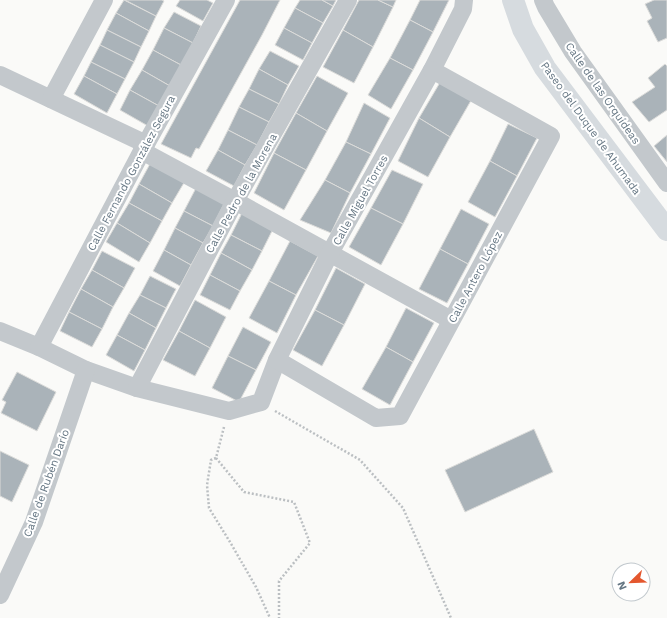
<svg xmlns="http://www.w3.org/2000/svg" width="667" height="618" viewBox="0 0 667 618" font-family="'Work Sans',sans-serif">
<rect width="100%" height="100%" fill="#fafaf8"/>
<!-- building -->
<g fill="#aab3b9" stroke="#dcdcda">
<polygon points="124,0 156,16 149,31 116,13"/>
<polygon points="125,0 162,0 164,1 156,16"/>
<polygon points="180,0 207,0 213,3 203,21 176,6"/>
<polygon points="240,0 280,0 262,35 199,149 196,148 191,158 161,144"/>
<polygon points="300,0 322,0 333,6 323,23 295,8"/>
<polygon points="322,0 336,0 333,6"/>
<polygon points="359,0 378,0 393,7 373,47 343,30"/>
<polygon points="378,0 396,0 393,7"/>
<polygon points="420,0 449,0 433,32 410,20"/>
<polygon points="654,0 667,0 667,38 658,42 647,21 652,18 645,4"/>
<polygon points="295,8 323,23 312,43 284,28"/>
<polygon points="174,12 201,26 193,43 164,28"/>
<polygon points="116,13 149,31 141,47 107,30"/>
<polygon points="410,20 433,32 413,70 390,58"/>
<polygon points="164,28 193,43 181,65 153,50"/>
<polygon points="284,28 312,43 303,60 275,45"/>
<polygon points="107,30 141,47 134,62 100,45"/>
<polygon points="343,30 373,47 354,83 323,67"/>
<polygon points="100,45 134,62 125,79 91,62"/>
<polygon points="153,50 181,65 170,86 142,70"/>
<polygon points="270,51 299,66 288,85 259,69"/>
<polygon points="390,58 413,70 391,109 368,95"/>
<polygon points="91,62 125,79 117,94 84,76"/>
<polygon points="665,64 667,66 667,110 649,122 632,102 655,87 648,78"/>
<polygon points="259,69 288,85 279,104 249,89"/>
<polygon points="142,70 170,86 159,106 130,90"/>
<polygon points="84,76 117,94 107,113 74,94"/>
<polygon points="317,76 348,93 327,131 296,113"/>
<polygon points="442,79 473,97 450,137 419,118"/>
<polygon points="249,89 279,104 269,122 239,107"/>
<polygon points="130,90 159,106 148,126 120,110"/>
<polygon points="364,103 390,118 371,154 346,142"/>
<polygon points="239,107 269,122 257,145 228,130"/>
<polygon points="296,113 327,131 306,170 274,153"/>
<polygon points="419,118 450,137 428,177 398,161"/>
<polygon points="508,124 537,138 517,176 490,161"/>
<polygon points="228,130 257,145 245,165 218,150"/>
<polygon points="667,135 667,162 654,146"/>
<polygon points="346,142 371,154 350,193 325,180"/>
<polygon points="218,150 245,165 234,186 206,171"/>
<polygon points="274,153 306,170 284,210 254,193"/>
<polygon points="490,161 517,176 495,217 468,202"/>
<polygon points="151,162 185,181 172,203 139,184"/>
<polygon points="392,170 423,184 403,224 371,208"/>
<polygon points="325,180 350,193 331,233 300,220"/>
<polygon points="139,184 172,203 162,221 129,203"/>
<polygon points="196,188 224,204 213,226 184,211"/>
<polygon points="129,203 162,221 150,243 117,223"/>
<polygon points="371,208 403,224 381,265 349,247"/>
<polygon points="461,209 489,224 468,264 440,249"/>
<polygon points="184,211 213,226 203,243 175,228"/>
<polygon points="242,213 273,229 262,251 231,235"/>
<polygon points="117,223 150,243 139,262 106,242"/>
<polygon points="175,228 203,243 191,265 164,250"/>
<polygon points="231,235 262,251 252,270 221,253"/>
<polygon points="290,241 318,256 296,295 269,281"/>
<polygon points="440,249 468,264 447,303 419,289"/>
<polygon points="164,250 191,265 180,286 153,271"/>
<polygon points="102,251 135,268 124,288 92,270"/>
<polygon points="221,253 252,270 240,291 210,275"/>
<polygon points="336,268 365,284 344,325 315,310"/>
<polygon points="92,270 124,288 113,307 81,289"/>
<polygon points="210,275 240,291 230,310 200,295"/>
<polygon points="150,276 176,289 166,308 140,295"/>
<polygon points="269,281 296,295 277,333 249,318"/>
<polygon points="81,289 113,307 102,329 69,312"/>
<polygon points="140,295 166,308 156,328 129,313"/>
<polygon points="195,300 226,317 210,348 179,331"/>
<polygon points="406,308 434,323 413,362 386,347"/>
<polygon points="315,310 344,325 322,366 293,350"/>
<polygon points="69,312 102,329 92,347 60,331"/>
<polygon points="129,313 156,328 145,350 117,335"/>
<polygon points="243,327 271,342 256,370 228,356"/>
<polygon points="179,331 210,348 195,376 163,360"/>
<polygon points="117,335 145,350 134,371 106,355"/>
<polygon points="386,347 413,362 390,405 362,389"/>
<polygon points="228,356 256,370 239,402 212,388"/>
<polygon points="17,372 56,392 37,431 1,413 6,402 2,400"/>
<polygon points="534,429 553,472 465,512 445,470"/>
<polygon points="0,451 29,465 12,502 0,496"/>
</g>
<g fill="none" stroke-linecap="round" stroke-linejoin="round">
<!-- path -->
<g stroke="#bbbfc2" stroke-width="2.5" stroke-dasharray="2 2" stroke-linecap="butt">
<polyline points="275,411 360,460 403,508 451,618"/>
<polyline points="224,427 216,458 244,492 294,502 310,543 279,581 279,618"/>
<polyline points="216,458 211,460 207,485 209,508 230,542 256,587 270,618"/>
</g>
<!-- street -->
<g stroke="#c3c8cc" stroke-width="18">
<polyline points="543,0 546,7 573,52 667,183"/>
<polyline points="0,75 146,144"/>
<polyline points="51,99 104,0"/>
<polyline points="142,151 235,201 451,320"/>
<polyline points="0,331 39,347 86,370 137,388 229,411 261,402 277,360 330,253 432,70 463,9 464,0"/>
<polyline points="39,347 142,151 226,0"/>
<polyline points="277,360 376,418 400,416 551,136 432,70"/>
<polyline points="137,388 235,201 348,0"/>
<polyline points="0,595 34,522 86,370"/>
</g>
<!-- secondary -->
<polyline stroke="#d6dbdf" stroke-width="22" points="513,0 523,29 545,68 667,230"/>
</g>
<g text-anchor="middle" stroke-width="4" stroke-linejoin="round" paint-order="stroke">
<!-- street labels -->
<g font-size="11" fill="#657683" stroke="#fff">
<text transform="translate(603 93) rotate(55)" y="4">Calle de las Orquídeas</text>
<text transform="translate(591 128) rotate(54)" y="4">Paseo del Duque de Ahumada</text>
<text transform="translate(131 173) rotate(-62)" y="4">Calle Fernando González Segura</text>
<text transform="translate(241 193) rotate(-61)" y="4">Calle Pedro de la Morena</text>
<text transform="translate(360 200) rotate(-61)" y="4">Calle Miguel Torres</text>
<text transform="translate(475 277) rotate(-62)" y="4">Calle Antero López</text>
<text transform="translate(46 483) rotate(-70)" y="4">Calle de Rubén Darío</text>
</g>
</g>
<!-- north arrow -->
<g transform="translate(631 582) rotate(247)"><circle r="19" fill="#ffffff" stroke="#c1c8cd"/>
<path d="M0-3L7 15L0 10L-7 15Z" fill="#e4572e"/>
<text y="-6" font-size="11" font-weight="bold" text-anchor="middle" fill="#657683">N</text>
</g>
</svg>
